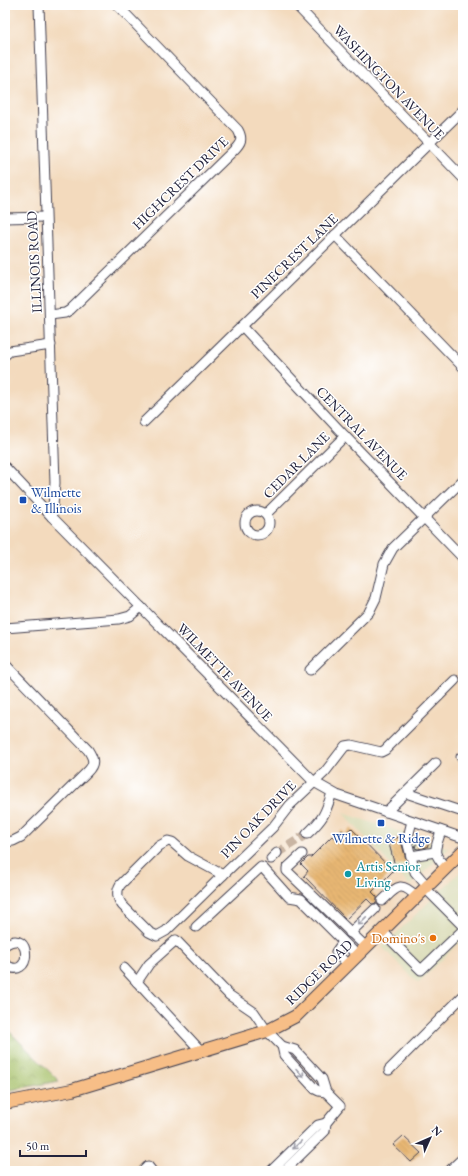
<svg xmlns="http://www.w3.org/2000/svg" width="468" height="1176" viewBox="0 0 468 1176" font-family="'EB Garamond',serif">
<defs>
<pattern id="park-crowns" width="20" height="18" patternUnits="userSpaceOnUse"><rect width="20" height="18" fill="#a6c067"/><path d="M2 6a3 3 0 1 1 6 0M12 15a3 3 0 1 1 6 0" fill="none" stroke="#879c56"/></pattern>
<pattern id="building-back-hatch" width="6" height="6" patternUnits="userSpaceOnUse"><rect width="6" height="6" fill="#e8b773"/><path d="M-1 5l2 2M0 0l6 6M5-1l2 2" fill="none" stroke="#c79d64"/></pattern>
</defs>
<rect width="100%" height="100%" fill="#fff"/>
<filter id="ink" filterUnits="userSpaceOnUse"><feTurbulence type="fractalNoise" baseFrequency=".025" numOctaves="2"/><feDisplacementMap in="SourceGraphic" scale="8" xChannelSelector="R" yChannelSelector="G"/><feConvolveMatrix kernelMatrix="1 2 1 2 8 2 1 2 1" color-interpolation-filters="sRGB"/></filter>
<filter id="wash" filterUnits="userSpaceOnUse"><feTurbulence type="fractalNoise" baseFrequency=".012" numOctaves="4" result="noise"/><feDisplacementMap in="SourceGraphic" scale="16" xChannelSelector="R" yChannelSelector="G"/><feGaussianBlur stdDeviation="0.9" result="paint"/><feColorMatrix in="noise" values="0 0 0 0 0 0 0 0 0 0 0 0 0 0 0 0 0 1.4 0 .05"/><feComposite in="paint" operator="in"/></filter>
<g filter="url(#wash)">
<rect width="100%" height="100%" fill="#f3dabd"/>
<!-- built -->
<g fill="#dddebc">
<polygon points="343,813 449,848 410,886"/>
<polygon points="463,869 463,939 418,983 382,947"/>
</g>
<!-- park -->
<polygon fill="url(#park-crowns)" stroke="#647151" points="5,1027 59,1081 5,1091"/>
<g id="blocks">
<!-- building -->
<g fill="url(#building-back-hatch)">
<polygon points="351,828 393,871 372,892 377,897 377,903 372,904 367,899 346,919 304,876 308,871 301,864 308,857 311,857 332,836 334,838 342,830 345,834"/>
<polygon points="400,837 407,863 395,866 388,840"/>
<polygon points="418,838 429,842 427,847 418,849 415,848"/>
<polygon points="403,1136 421,1153 411,1162 393,1145"/>
</g>
</g>
</g>
<g filter="url(#ink)">
<use href="#blocks" fill-opacity="0" stroke="#413e4e" stroke-width="1"/>
<g fill="none" stroke-linecap="round" stroke-linejoin="round">
<!-- minor-tunnel -->
<polyline stroke="#c9b5a3" stroke-width="9" stroke-dasharray="9 4.5" stroke-linecap="butt" points="277,853 307,834"/>
<!-- minor casing -->
<g stroke="#413e4e" stroke-width="11">
<g id="minor">
<polyline points="39,5 55,483 52,517"/>
<polyline points="296,5 463,178"/>
<polyline points="5,218 45,217"/>
<polyline points="335,235 463,367"/>
<path d="M50 315 65 313 70 310 234 150C241 143 243 139 238 130L117 5"/>
<polyline points="242,326 345,436 463,558"/>
<polyline points="5,355 10,351 51,345"/>
<polyline points="144,422 463,110"/>
<polyline points="5,467 52,517 314,782 337,795 463,838"/>
<circle cx="257" cy="523" r="12"/>
<polyline points="266,514 345,436"/>
<polyline points="5,628 119,619 130,616 141,607"/>
<path d="M5 664 88 750C94 759 95 764 87 772L21 837 13 841 5 842"/>
<polyline points="310,670 369,612 376,598 384,564 393,548 463,480"/>
<polyline points="461,757 463,759"/>
<polyline points="406,793 463,812"/>
<polyline points="386,812 436,763"/>
<polyline points="412,821 407,841 415,872 427,886"/>
<path d="M441 831C435 851 431 851 446 868"/>
<path d="M307 834C324 818 325 814 332 793"/>
<path d="M168 841 172 842 188 856 223 875 166 931 157 936 149 932 122 905C117 898 116 892 120 885L159 846Z"/>
<polyline points="302,854 287,868 287,871 366,947"/>
<polyline points="411,856 435,852"/>
<polyline points="271,859 277,853"/>
<polyline points="223,875 273,827 290,805 325,772 345,746 351,745 381,752 385,750 455,680"/>
<polyline points="425,888 463,926"/>
<path d="M382 901C397 887 400 880 417 897"/>
<polyline points="196,927 261,867 263,868 289,897 301,899 357,955"/>
<polyline points="382,931 421,970 463,930"/>
<polyline points="350,933 375,909"/>
<polyline points="343,942 336,952 347,965"/>
<path d="M5 945C33 926 32 984 5 964"/>
<polyline points="124,968 201,1051"/>
<polyline points="137,982 149,964 176,940 229,995 254,1012 267,1031 282,1046 295,1050 322,1079 326,1092 340,1106 326,1123 325,1131 284,1171"/>
<polyline points="282,1046 284,1055 315,1089 319,1091 326,1092"/>
<polyline points="389,1070 463,996"/>
<polyline points="143,1171 148,1166 152,1171"/>
<polyline points="271,1171 318,1125 326,1123"/>
<polyline points="449,1171 463,1158"/>
</g>
</g>
<!-- major casing -->
<g stroke="#413e4e" stroke-width="14">
<polyline id="major" points="5,1103 72,1090 267,1031 296,1016 463,851"/>
</g>
<!-- minor -->
<use href="#minor" stroke="#fff" stroke-width="9"/>
<!-- major -->
<use href="#major" stroke="#f7be87" stroke-width="12"/>
</g>
<!-- one-way arrows -->
<defs><path id="oneway-shaft" d="M-6 0H5M1.5-3L5.5 0L1.5 3" fill="none" stroke-width="1.6" stroke-linecap="round" stroke-linejoin="round"/></defs>
<g stroke="#9c9ca7">
<use href="#oneway-shaft" transform="translate(362 921) rotate(136)"/>
<use href="#oneway-shaft" transform="translate(300 1073) rotate(48)"/>
<use href="#oneway-shaft" transform="translate(297 1145) rotate(136)"/>
</g>
</g>
<!-- markers -->
<g fill="#1a4fb4" stroke="#fff" stroke-width="1.5">
<rect x="19" y="496" width="8" height="8" rx="2"/>
<rect x="377" y="819" width="8" height="8" rx="2"/>
</g>
<circle fill="#0f9aa8" stroke="#fff" stroke-width="1.5" cx="348" cy="874" r="4"/>
<circle fill="#e8710a" stroke="#fff" stroke-width="1.5" cx="433" cy="938" r="4"/>
<g text-anchor="middle" stroke-width="3" stroke-linejoin="round" paint-order="stroke">
<!-- street labels -->
<g font-size="14" fill="#22223b" stroke="#fff">
<text transform="translate(389 82) rotate(46)" y="5">WASHINGTON AVENUE</text>
<text transform="translate(180 183) rotate(-44)" y="5">HIGHCREST DRIVE</text>
<text transform="translate(294 256) rotate(-44)" y="5">PINECREST LANE</text>
<text transform="translate(34 262) rotate(-93)" y="5">ILLINOIS ROAD</text>
<text transform="translate(362 433) rotate(46)" y="5">CENTRAL AVENUE</text>
<text transform="translate(296 465) rotate(-45)" y="5">CEDAR LANE</text>
<text transform="translate(225 672) rotate(46)" y="5">WILMETTE AVENUE</text>
<text transform="translate(258 819) rotate(-46)" y="5">PIN OAK DRIVE</text>
<text transform="translate(319 972) rotate(-44)" y="5">RIDGE ROAD</text>
</g>
<!-- transit labels -->
<g font-size="14" fill="#164399" stroke="#fff" text-anchor="start">
<text x="31" y="497">Wilmette<tspan x="31" dy="16">&amp; Illinois</tspan></text>
<text x="381" y="843" text-anchor="middle">Wilmette &amp; Ridge</text>
</g>
<!-- culture labels -->
<g font-size="14" fill="#0d838f" stroke="#fff" text-anchor="start">
<text x="356" y="871">Artis Senior<tspan x="356" dy="16">Living</tspan></text>
</g>
<!-- food labels -->
<g font-size="14" fill="#c56008" stroke="#fff" text-anchor="end">
<text x="425" y="943">Domino's</text>
</g>
</g>
<!-- margin -->
<rect width="468" height="1176" fill="none" stroke="#fff" stroke-width="20"/>
<!-- north arrow -->
<g transform="translate(430 1138) rotate(45)" stroke="#ffffff" stroke-width="3" paint-order="stroke">
<path d="M0-3L7 15L0 10L-7 15Z" fill="#22223b"/>
<text y="-6" font-size="11" font-weight="bold" text-anchor="middle" fill="#22223b">N</text>
</g>
<!-- scale -->
<path d="M20 1150v6h66v-6" fill="none" stroke="#22223b" stroke-width="2"/>
<text x="26" y="1150" font-size="12" fill="#22223b" stroke="#ffffff" stroke-width="3" paint-order="stroke">50 m</text>
</svg>
